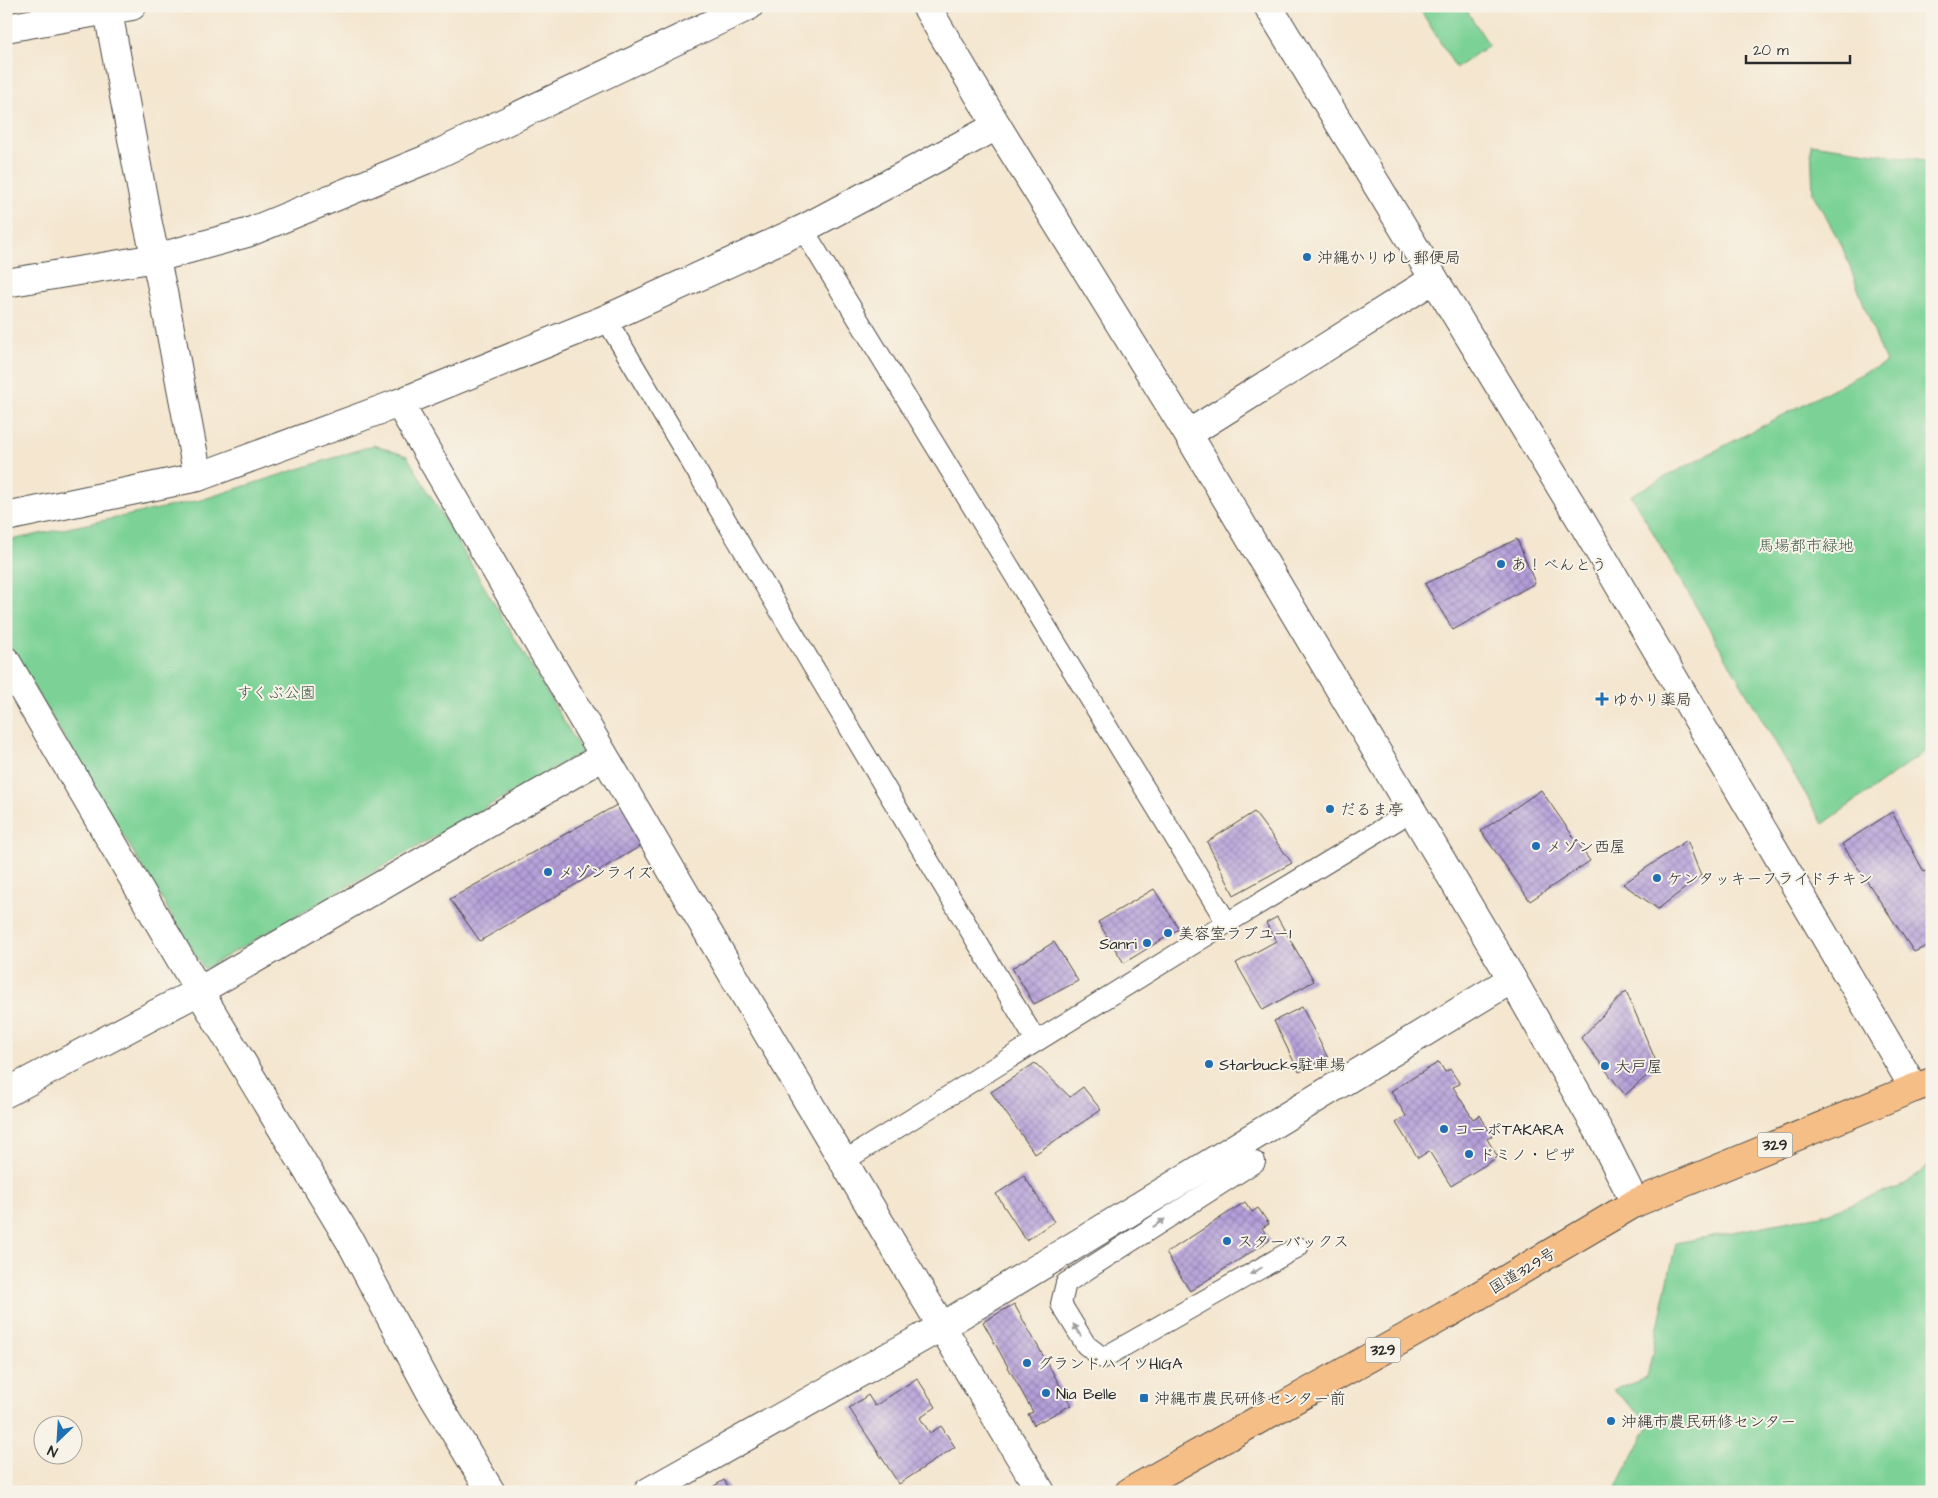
<svg xmlns="http://www.w3.org/2000/svg" width="1938" height="1498" viewBox="0 0 1938 1498" font-family="'Architects Daughter','Klee One',sans-serif">
<defs>
<pattern id="building-cross-hatch" width="8" height="8" patternUnits="userSpaceOnUse" patternTransform="scale(1.25)"><rect width="8" height="8" fill="#b59fda"/><path d="M0 0l8 8M0 8l8-8" fill="none" stroke="#9382b1"/></pattern>
</defs>
<rect width="100%" height="100%" fill="#f7f3e8"/>
<filter id="ink" filterUnits="userSpaceOnUse"><feTurbulence type="fractalNoise" baseFrequency=".02" numOctaves="2"/><feDisplacementMap in="SourceGraphic" scale="10" xChannelSelector="R" yChannelSelector="G"/><feConvolveMatrix kernelMatrix="1 2 1 2 8 2 1 2 1" color-interpolation-filters="sRGB"/></filter>
<filter id="wash" filterUnits="userSpaceOnUse"><feTurbulence type="fractalNoise" baseFrequency=".0096" numOctaves="4" result="noise"/><feDisplacementMap in="SourceGraphic" scale="20" xChannelSelector="R" yChannelSelector="G"/><feGaussianBlur stdDeviation="1.12" result="paint"/><feColorMatrix in="noise" values="0 0 0 0 0 0 0 0 0 0 0 0 0 0 0 0 0 1.4 0 .05"/><feComposite in="paint" operator="in"/></filter>
<g filter="url(#wash)">
<rect width="100%" height="100%" fill="#f4e6cf"/>
<!-- park -->
<g fill="#7cd296" stroke="#547e60">
<polygon points="1418,6 1464,6 1489,45 1456,68"/>
<polygon points="1811,144 1932,161 1932,753 1929,749 1823,824 1631,495 1865,372 1886,363 1842,246 1813,194"/>
<polygon points="374,445 407,456 582,752 204,969 6,641 6,541 201,500"/>
<polygon points="1932,1163 1932,1492 1614,1492 1650,1423 1613,1390 1647,1378 1676,1243 1821,1215 1904,1185"/>
</g>
<g id="blocks">
<!-- building -->
<g fill="url(#building-cross-hatch)">
<polygon points="1517,539 1535,583 1453,630 1425,584"/>
<polygon points="1541,790 1590,861 1530,901 1481,831"/>
<polygon points="622,802 644,844 480,941 450,899"/>
<polygon points="1254,812 1292,863 1234,895 1207,842"/>
<polygon points="1892,812 1924,872 1932,867 1932,950 1927,946 1914,952 1842,844"/>
<polygon points="1687,840 1701,876 1658,909 1623,884"/>
<polygon points="1154,889 1179,929 1124,963 1098,922"/>
<polygon points="1277,917 1314,981 1263,1010 1236,963 1276,941 1266,923"/>
<polygon points="1054,942 1078,981 1034,1004 1012,968"/>
<polygon points="1626,991 1658,1066 1625,1095 1581,1038"/>
<polygon points="1302,1007 1328,1058 1299,1072 1274,1021"/>
<polygon points="1439,1062 1445,1072 1450,1069 1460,1084 1453,1087 1473,1119 1480,1115 1492,1136 1487,1139 1498,1157 1451,1186 1429,1151 1418,1158 1396,1123 1406,1116 1391,1091"/>
<polygon points="1035,1063 1070,1097 1083,1087 1101,1110 1035,1154 991,1092"/>
<polygon points="1024,1176 1054,1222 1026,1240 996,1194"/>
<polygon points="1245,1202 1252,1212 1258,1208 1269,1224 1262,1228 1270,1240 1190,1291 1166,1253"/>
<polygon points="1014,1304 1071,1405 1034,1425 1028,1414 1033,1412 983,1322"/>
<polygon points="917,1378 936,1407 920,1418 930,1433 941,1426 955,1447 899,1484 849,1408 868,1395 875,1406"/>
<polygon points="724,1480 731,1492 704,1492"/>
</g>
</g>
</g>
<g filter="url(#ink)">
<use href="#blocks" fill-opacity="0" stroke="#494744" stroke-width="1"/>
<g fill="none" stroke-linecap="round" stroke-linejoin="round">
<!-- service casing -->
<g stroke="#494744" stroke-width="22">
<g id="service">
<polyline points="803,229 1227,923"/>
<polyline points="606,319 1036,1041"/>
<polyline points="844,1161 1227,923 1412,811"/>
<polyline points="1255,1162 1066,1283 1061,1304 1086,1345 1103,1358 1298,1247"/>
</g>
</g>
<!-- minor casing -->
<g stroke="#494744" stroke-width="30">
<g id="minor">
<polyline points="107,6 148,224 163,292 198,477"/>
<polyline points="926,6 997,126 1188,434 1512,979 1601,1135 1635,1203"/>
<polyline points="6,28 132,6"/>
<polyline points="6,283 156,258 247,233 425,160 749,6"/>
<path d="M399 403C610 768 824 1131 1041 1492"/>
<polyline points="1188,434 1434,279"/>
<polyline points="6,517 198,477 399,403 606,319 803,229 997,126"/>
<polyline points="6,661 199,991 350,1241 431,1393 491,1492"/>
<polyline points="6,1093 199,991 604,756"/>
<polyline points="648,1492 941,1327 1512,979"/>
</g>
</g>
<!-- tertiary casing -->
<g stroke="#494744" stroke-width="30">
<polyline id="tertiary" points="1268,6 1582,522 1914,1088"/>
</g>
<!-- trunk casing -->
<g stroke="#494744" stroke-width="30">
<polyline id="trunk" points="1129,1492 1444,1316 1635,1203 1914,1088 1932,1082"/>
</g>
<!-- service -->
<use href="#service" stroke="#fff" stroke-width="20"/>
<!-- minor -->
<use href="#minor" stroke="#fff" stroke-width="28"/>
<!-- tertiary -->
<use href="#tertiary" stroke="#fff" stroke-width="28"/>
<!-- trunk -->
<use href="#trunk" stroke="#f6be87" stroke-width="28"/>
</g>
<!-- one-way arrows -->
<defs><path id="oneway-solid" d="M-6-.8H1V-3.2L6.5 0L1 3.2V.8H-6Z" transform="scale(1.25)"/></defs>
<g fill="#a0a0a0">
<use href="#oneway-solid" transform="translate(1159 1223) rotate(-33)"/>
<use href="#oneway-solid" transform="translate(1256 1271) rotate(150)"/>
<use href="#oneway-solid" transform="translate(1077 1330) rotate(-122)"/>
</g>
</g>
<!-- markers -->
<g fill="#1f6fb2" stroke="#f7f3e8" stroke-width="2">
<circle cx="1307" cy="257" r="5"/>
<circle cx="1501" cy="564" r="5"/>
<path d="M1599.5 691.5h5v5h5v5h-5v5h-5v-5h-5v-5h5z"/>
<circle cx="1330" cy="809" r="5"/>
<circle cx="1536" cy="846" r="5"/>
<circle cx="548" cy="872" r="5"/>
<circle cx="1657" cy="878" r="5"/>
<circle cx="1168" cy="933" r="5"/>
<circle cx="1147" cy="943" r="5"/>
<circle cx="1209" cy="1064" r="5"/>
<circle cx="1605" cy="1066" r="5"/>
<circle cx="1444" cy="1129" r="5"/>
<circle cx="1469" cy="1154" r="5"/>
<circle cx="1227" cy="1241" r="5"/>
<circle cx="1027" cy="1363" r="5"/>
<circle cx="1046" cy="1393" r="5"/>
<rect x="1139" y="1393" width="10" height="10" rx="2.5"/>
<circle cx="1611" cy="1421" r="5"/>
</g>
<g text-anchor="middle" stroke-width="4" stroke-linejoin="round" paint-order="stroke">
<!-- shield labels -->
<g fill="#f7f3e8" stroke="#686764" stroke-width="1">
<rect x="1757.5" y="1132.5" width="35" height="25" rx="4"/>
<rect x="1365.5" y="1337.5" width="35" height="25" rx="4"/>
</g>
<g font-size="15" font-weight="bold" fill="#2b2b2b">
<text x="1775" y="1150">329</text>
<text x="1383" y="1355">329</text>
</g>
<!-- poi labels -->
<g font-size="16" fill="#2b2b2b" stroke="#f7f3e8" text-anchor="start">
<text x="1317" y="263">沖縄かりゆし郵便局</text>
<text x="1511" y="570">あ！べんとう</text>
<text x="1612" y="705">ゆかり薬局</text>
<text x="1340" y="815">だるま亭</text>
<text x="1546" y="852">メゾン西屋</text>
<text x="558" y="878">メゾンライズ</text>
<text x="1667" y="884">ケンタッキーフライドチキン</text>
<text x="1178" y="939">美容室ラブユー1</text>
<text x="1137" y="949" text-anchor="end">Sanri</text>
<text x="1219" y="1070">Starbucks駐車場</text>
<text x="1615" y="1072">大戸屋</text>
<text x="1454" y="1135">コーポTAKARA</text>
<text x="1479" y="1160">ドミノ・ピザ</text>
<text x="1237" y="1247">スターバックス</text>
<text x="1037" y="1369">グランドハイツHIGA</text>
<text x="1056" y="1399">Nia Belle</text>
<text x="1154" y="1404">沖縄市農民研修センター前</text>
<text x="1621" y="1427">沖縄市農民研修センター</text>
</g>
<!-- park labels -->
<g font-size="16" fill="#435d4b" stroke="#f7f3e8">
<text x="1806" y="551">馬場都市緑地</text>
<text x="276" y="698">すくぶ公園</text>
</g>
<!-- street labels -->
<g font-size="16" fill="#2b2b2b" stroke="#f7f3e8">
<text transform="translate(1522 1270) rotate(-31)" y="6">国道329号</text>
</g>
</g>
<!-- margin -->
<rect width="1938" height="1498" fill="none" stroke="#f7f3e8" stroke-width="25"/>
<!-- north arrow -->
<g transform="translate(58 1440) rotate(205)"><circle r="24" fill="#f7f3e8" stroke="#a5a39c"/>
<path d="M0-4L9 19L0 12L-9 19Z" fill="#1f6fb2"/>
<text y="-8" font-size="14" font-weight="bold" text-anchor="middle" fill="#2b2b2b">N</text>
</g>
<!-- scale -->
<path d="M1746 55v8h104v-8" fill="none" stroke="#2b2b2b" stroke-width="2.5"/>
<text x="1753" y="55" font-size="15" fill="#2b2b2b" stroke="#f7f3e8" stroke-width="4" paint-order="stroke">20 m</text>
</svg>
